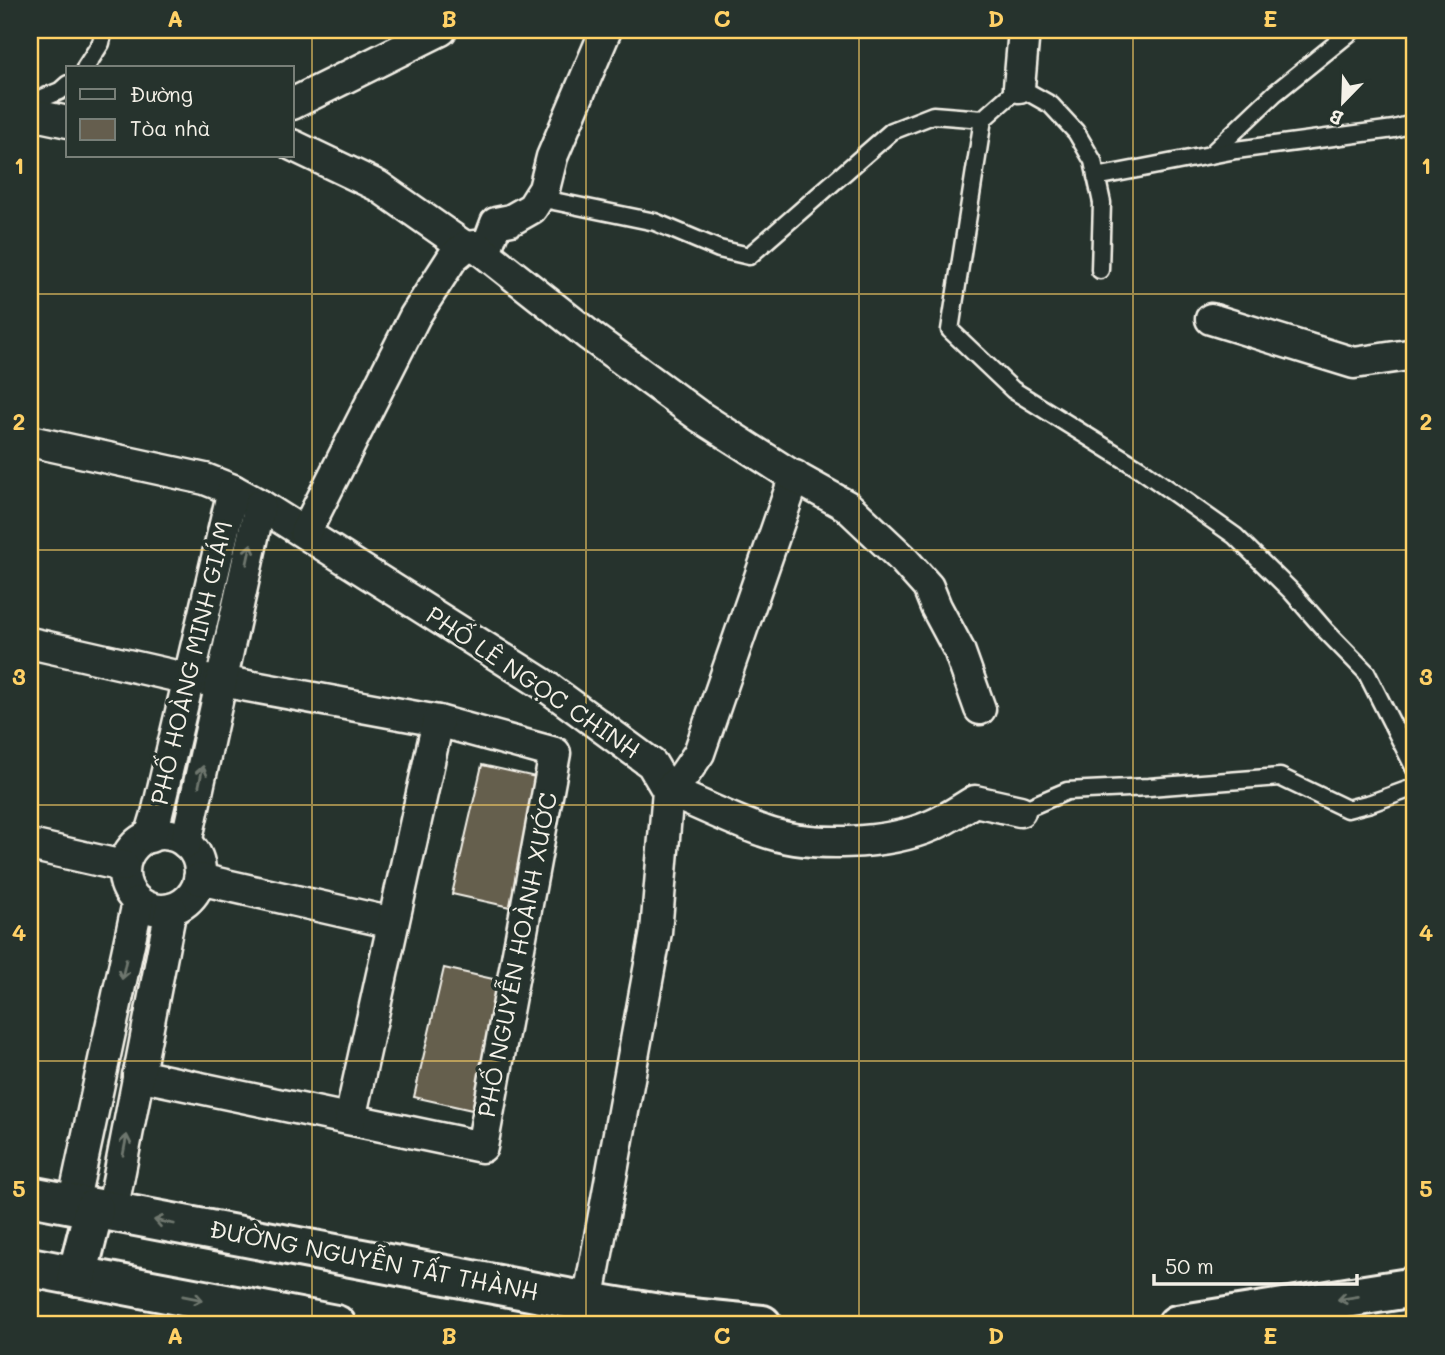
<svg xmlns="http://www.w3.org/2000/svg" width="1445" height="1355" viewBox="0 0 1445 1355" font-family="Mali,sans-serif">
<rect width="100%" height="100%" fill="#26332d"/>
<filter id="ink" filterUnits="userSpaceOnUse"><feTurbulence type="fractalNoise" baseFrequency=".0143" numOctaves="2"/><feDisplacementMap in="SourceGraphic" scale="14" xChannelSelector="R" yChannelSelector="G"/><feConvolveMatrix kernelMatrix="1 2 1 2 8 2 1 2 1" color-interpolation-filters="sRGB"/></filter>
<g filter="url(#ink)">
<!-- building -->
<g fill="#655e4e" stroke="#f4f1e8" stroke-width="2">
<polygon points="482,765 540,778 510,907 452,894"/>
<polygon points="444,968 502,981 472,1110 414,1097"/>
</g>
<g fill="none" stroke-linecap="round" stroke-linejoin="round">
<!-- service casing -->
<g stroke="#f4f1e8" stroke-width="21">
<g id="service">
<polyline points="85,68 101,43 104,30"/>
<polyline points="30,103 60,91 68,84"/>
<polyline points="983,119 950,330 1013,390 1140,469 1235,536 1292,592 1325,630 1366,672 1415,769"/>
<polyline points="1210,155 1275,93 1353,30"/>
<polyline points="1096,177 1236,150 1394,129 1415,123"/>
<polyline points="539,198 655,222 719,249 749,256 892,131 933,115 983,119 1019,87 1051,105 1076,132 1093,161 1102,203 1100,270"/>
<polyline points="1020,811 1067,791 1149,787 1280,777 1347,809 1371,803 1415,787"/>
</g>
</g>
<!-- minor casing -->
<g stroke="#f4f1e8" stroke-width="35">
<g id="minor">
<polyline points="1019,87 1024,30"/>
<polyline points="292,104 441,30"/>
<polyline points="30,114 68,122"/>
<polyline points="292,145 378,186 465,247"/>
<polyline points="485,252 496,223 511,220 532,208 544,189 552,157 606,30"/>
<polyline points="1211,319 1354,363 1415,354"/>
<polyline points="30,441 205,479 233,490 260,505 543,684 652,764 668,791 656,932 588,1302"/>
<path d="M795 476 699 753 684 775 668 791C700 804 731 820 763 831 809 848 888 845 933 825 947 819 961 809 975 801L1020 811"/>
<polyline points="305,533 415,316 453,257 465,247 476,246 590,336 699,416 788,473 847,506 902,558 928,587 936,607 959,650 980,709"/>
<polyline points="30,643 189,679 221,681 438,721 555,753 482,1147 138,1075"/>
<circle cx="162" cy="872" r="38"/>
<polyline points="150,837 157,814 233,490"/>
<polyline points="186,843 260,505"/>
<polyline points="30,845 123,866"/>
<polyline points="199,879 393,923"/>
<polyline points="350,1119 438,721"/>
<polyline points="73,1204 138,902"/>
<polyline points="112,1212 171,909"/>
</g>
</g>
<!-- secondary casing -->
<g stroke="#f4f1e8" stroke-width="44">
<g id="secondary">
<polyline points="30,1196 588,1302 671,1316 762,1325"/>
<polyline points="30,1267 336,1325"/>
<polyline points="77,1276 94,1209"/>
<polyline points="1177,1325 1415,1287"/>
</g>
</g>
<!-- service -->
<use href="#service" stroke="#26332d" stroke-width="16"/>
<!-- minor -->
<use href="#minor" stroke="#26332d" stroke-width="30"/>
<!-- secondary -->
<use href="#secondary" stroke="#26332d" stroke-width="38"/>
</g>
<!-- one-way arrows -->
<defs><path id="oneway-shaft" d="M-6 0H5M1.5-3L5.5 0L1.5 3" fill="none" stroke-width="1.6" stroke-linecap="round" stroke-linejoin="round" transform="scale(1.75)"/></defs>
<g stroke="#6e766e">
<use href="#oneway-shaft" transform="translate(249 554) rotate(-78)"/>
<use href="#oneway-shaft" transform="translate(201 776) rotate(-78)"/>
<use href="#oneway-shaft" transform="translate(124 969) rotate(102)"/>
<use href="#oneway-shaft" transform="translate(125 1145) rotate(-79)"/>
<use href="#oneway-shaft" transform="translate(164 1222) rotate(-169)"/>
<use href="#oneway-shaft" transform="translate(193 1298) rotate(11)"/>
<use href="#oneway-shaft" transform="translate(1348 1298) rotate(171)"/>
</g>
</g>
<!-- grid -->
<path fill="none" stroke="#ffd166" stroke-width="2" stroke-opacity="0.55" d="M312 30V1325M586 30V1325M859 30V1325M1133 30V1325M30 294H1415M30 550H1415M30 805H1415M30 1061H1415"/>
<g text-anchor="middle" stroke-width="7" stroke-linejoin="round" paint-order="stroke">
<!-- street labels -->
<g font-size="24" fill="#f4f1e8" stroke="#26332d">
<text transform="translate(192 663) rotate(-77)" y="8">PHỐ HOÀNG MINH GIÁM</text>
<text transform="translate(533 683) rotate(34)" y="8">PHỐ LÊ NGỌC CHINH</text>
<text transform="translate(518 955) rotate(-79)" y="8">PHỐ NGUYỄN HOÀNH XƯỚC</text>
<text transform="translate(374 1261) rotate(11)" y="8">ĐƯỜNG NGUYỄN TẤT THÀNH</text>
</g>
</g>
<!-- margin -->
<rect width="1445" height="1355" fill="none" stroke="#26332d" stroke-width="77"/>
<!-- legend -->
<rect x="66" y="66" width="228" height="91" fill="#26332d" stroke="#787f78" stroke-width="2"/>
<rect x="80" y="89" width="35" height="10" fill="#26332d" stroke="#787f78" stroke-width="2"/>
<text x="130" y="102" font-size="21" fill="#f4f1e8">Đường</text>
<rect x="80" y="119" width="35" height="21" fill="#655e4e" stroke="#787f78" stroke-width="2"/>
<text x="130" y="136" font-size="21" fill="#f4f1e8">Tòa nhà</text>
<!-- north arrow -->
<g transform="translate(1343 102) rotate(203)" stroke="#26332d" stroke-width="5" paint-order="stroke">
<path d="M0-5L12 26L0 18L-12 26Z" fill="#f4f1e8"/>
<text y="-10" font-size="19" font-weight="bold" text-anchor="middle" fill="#f4f1e8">B</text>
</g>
<!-- scale -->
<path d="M1154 1274v10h203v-10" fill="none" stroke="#f4f1e8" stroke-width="3.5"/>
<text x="1165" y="1274" font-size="21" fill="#f4f1e8" stroke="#26332d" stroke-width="5" paint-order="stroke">50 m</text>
<rect x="38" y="38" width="1368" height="1278" fill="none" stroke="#ffd166" stroke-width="2.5"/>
<g font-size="23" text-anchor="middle" font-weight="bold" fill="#ffd166">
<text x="175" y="27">A</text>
<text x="449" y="27">B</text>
<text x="722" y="27">C</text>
<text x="996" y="27">D</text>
<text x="1270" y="27">E</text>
<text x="19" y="174">1</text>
<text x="1426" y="174">1</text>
<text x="19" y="430">2</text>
<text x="1426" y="430">2</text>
<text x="19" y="685">3</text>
<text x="1426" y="685">3</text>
<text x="19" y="941">4</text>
<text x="1426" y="941">4</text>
<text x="19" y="1197">5</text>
<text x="1426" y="1197">5</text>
<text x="175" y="1344">A</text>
<text x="449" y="1344">B</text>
<text x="722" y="1344">C</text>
<text x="996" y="1344">D</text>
<text x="1270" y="1344">E</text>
</g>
</svg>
